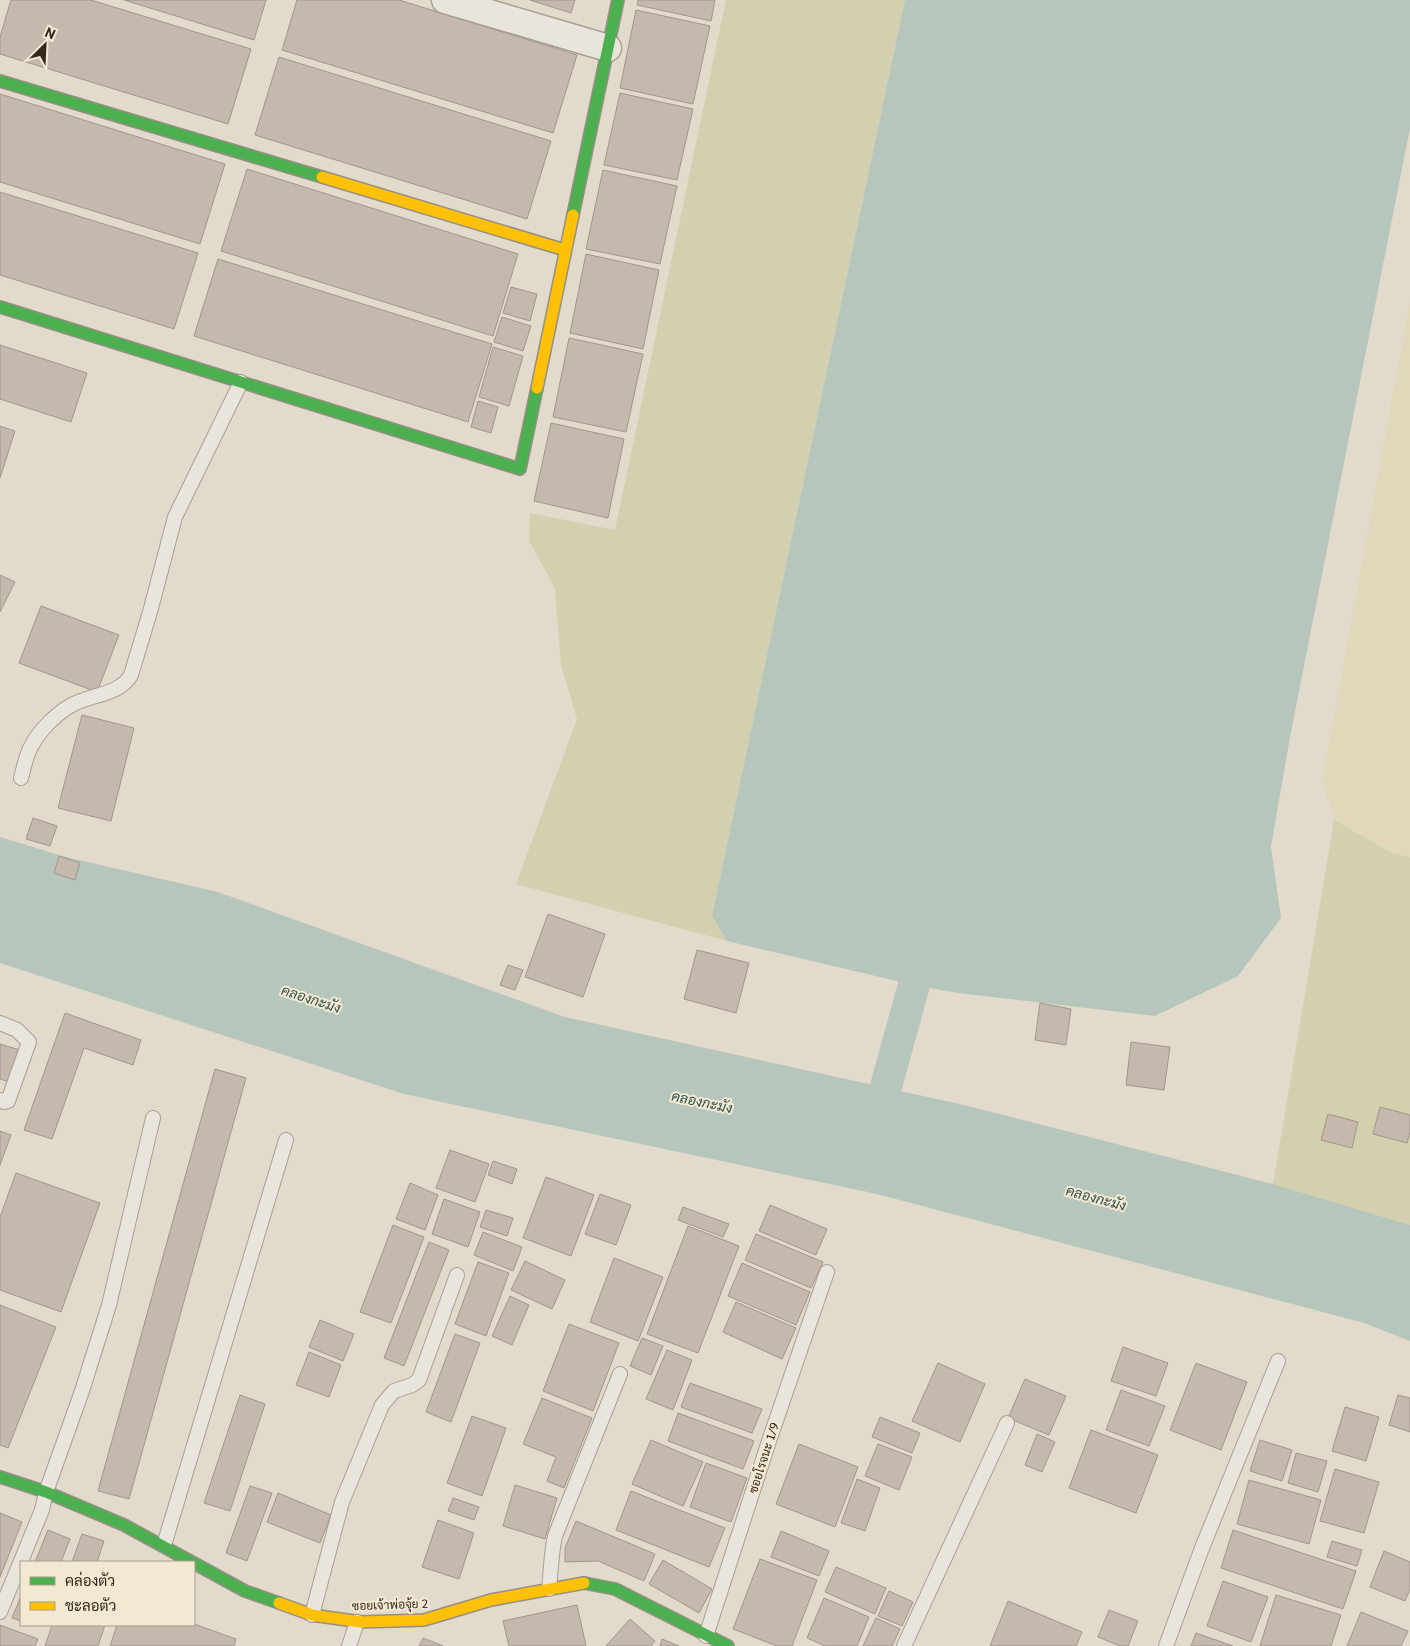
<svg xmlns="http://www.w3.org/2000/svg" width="1410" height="1646" viewBox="0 0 1410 1646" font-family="Georgia,Sarabun,serif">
<rect width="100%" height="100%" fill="#e2dacb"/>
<!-- farmland -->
<polygon fill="#e1d8bc" points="1410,301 1410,857 1392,853 1334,820 1322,780"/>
<!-- green -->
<g fill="#d2d0ae">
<polygon points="726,0 905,0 712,916 727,941 516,884 577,719 561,665 555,588 529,541 530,513 615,530"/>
<polygon points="1334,820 1392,853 1410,857 1410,1225 1273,1184"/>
</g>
<!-- water -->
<g fill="#b7c6bc">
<polygon points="905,0 1410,0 1410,128 1290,737 1271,847 1281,918 1238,976 1155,1016 958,993 914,985 727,941 712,916"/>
<polygon points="0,837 66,857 218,892 565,1017 964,1105 1273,1184 1400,1222 1410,1225 1410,1341 1364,1323 877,1194 404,1094 0,963"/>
</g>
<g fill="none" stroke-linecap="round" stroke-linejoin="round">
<!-- canal -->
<polyline stroke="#b7c6bc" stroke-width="32" points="874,1130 914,985"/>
</g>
<!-- building -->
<g fill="#c5b8ac" stroke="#a2968b">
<polygon points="11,0 91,0 251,49 228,124 0,54 0,37"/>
<polygon points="124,0 266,0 254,40"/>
<polygon points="297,0 399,0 577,55 553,133 282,50"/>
<polygon points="530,0 575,0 571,13"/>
<polygon points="638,0 715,0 711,21 637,5"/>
<polygon points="636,10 710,26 693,104 620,88"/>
<polygon points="279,57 551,141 527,219 255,135"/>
<polygon points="620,93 693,109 677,180 604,165"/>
<polygon points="0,94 225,164 200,244 0,182"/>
<polygon points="247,169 518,254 493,336 221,251"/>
<polygon points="603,170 677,186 660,264 586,249"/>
<polygon points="0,192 198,253 174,329 0,275"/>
<polygon points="586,254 659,270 643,349 570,333"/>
<polygon points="218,259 492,344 468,422 194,336"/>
<polygon points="511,287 537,294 530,321 503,313"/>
<polygon points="502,317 531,326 523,351 494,342"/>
<polygon points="569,338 643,354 626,432 553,417"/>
<polygon points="0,345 87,373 71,422 0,399"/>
<polygon points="493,347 523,356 509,406 479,397"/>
<polygon points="478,401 498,407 491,433 471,427"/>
<polygon points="551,423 624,439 608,518 534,501"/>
<polygon points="0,426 15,431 0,478"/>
<polygon points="0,575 15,582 0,612"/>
<polygon points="41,606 119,635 97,692 19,663"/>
<polygon points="82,715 134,728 111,821 58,808"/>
<polygon points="33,818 57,826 50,846 26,839"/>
<polygon points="59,856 80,863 75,880 54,873"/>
<polygon points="548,914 605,934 583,997 525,977"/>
<polygon points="697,950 749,963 736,1013 684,999"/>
<polygon points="508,965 523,970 515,990 500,985"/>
<polygon points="1040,1003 1071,1009 1066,1045 1035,1040"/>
<polygon points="65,1013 141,1040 133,1065 84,1048 52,1139 24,1130"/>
<polygon points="1131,1042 1170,1047 1164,1090 1126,1085"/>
<polygon points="0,1044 20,1050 9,1082 0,1079"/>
<polygon points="215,1069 246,1078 129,1499 98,1491"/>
<polygon points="1380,1107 1410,1115 1410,1132 1407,1143 1373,1134"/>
<polygon points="1328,1114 1358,1122 1352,1148 1321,1140"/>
<polygon points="0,1131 11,1135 0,1165"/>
<polygon points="450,1150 489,1164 475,1202 436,1188"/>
<polygon points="493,1161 517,1169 512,1184 488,1175"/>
<polygon points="16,1173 100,1203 61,1312 0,1290 0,1217"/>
<polygon points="546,1177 594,1195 571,1256 523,1238"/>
<polygon points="410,1183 438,1195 425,1230 396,1219"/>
<polygon points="600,1194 631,1205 616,1245 585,1234"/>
<polygon points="444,1199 480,1212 468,1247 432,1234"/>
<polygon points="770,1205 827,1229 816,1255 759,1231"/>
<polygon points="683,1207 729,1224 723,1237 678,1220"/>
<polygon points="486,1210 513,1218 507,1236 480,1227"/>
<polygon points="393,1225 424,1237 391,1323 360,1312"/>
<polygon points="688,1226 739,1246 698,1353 647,1334"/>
<polygon points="483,1232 522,1247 513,1271 474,1255"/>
<polygon points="756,1234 823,1262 811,1288 745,1260"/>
<polygon points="429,1242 449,1250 404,1366 384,1358"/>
<polygon points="614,1258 663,1277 638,1341 590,1322"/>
<polygon points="525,1261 565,1280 552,1309 511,1290"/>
<polygon points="478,1262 509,1273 486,1336 455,1324"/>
<polygon points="742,1263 810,1292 796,1325 728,1296"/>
<polygon points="510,1296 529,1305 512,1345 492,1336"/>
<polygon points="736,1302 796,1328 782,1359 723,1332"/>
<polygon points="0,1305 56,1327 8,1448 0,1445"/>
<polygon points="320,1320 354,1334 343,1361 309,1347"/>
<polygon points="569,1324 619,1343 593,1411 543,1391"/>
<polygon points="455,1334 480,1343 451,1422 426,1412"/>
<polygon points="642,1338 663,1346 651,1375 630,1366"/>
<polygon points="1123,1347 1168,1363 1156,1396 1111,1381"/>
<polygon points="667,1350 692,1360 673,1410 646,1399"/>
<polygon points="309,1352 341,1365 329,1397 296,1385"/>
<polygon points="938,1363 985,1384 960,1442 912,1421"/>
<polygon points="1196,1363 1247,1382 1221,1450 1170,1430"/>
<polygon points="1025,1379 1066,1396 1049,1435 1008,1418"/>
<polygon points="690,1383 762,1409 752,1433 681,1407"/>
<polygon points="1121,1390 1165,1406 1149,1446 1106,1430"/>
<polygon points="240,1395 265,1404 230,1511 204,1503"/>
<polygon points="1398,1395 1410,1398 1410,1432 1389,1425"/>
<polygon points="542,1398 592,1418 564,1488 547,1481 556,1457 523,1444"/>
<polygon points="1345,1407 1379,1417 1366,1461 1332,1451"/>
<polygon points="678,1413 754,1441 743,1469 668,1441"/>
<polygon points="472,1416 506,1428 482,1496 447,1483"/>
<polygon points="880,1417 920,1433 912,1453 872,1437"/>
<polygon points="1091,1430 1158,1455 1136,1513 1069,1488"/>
<polygon points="1037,1434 1055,1442 1042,1472 1025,1465"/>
<polygon points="651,1440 703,1462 683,1506 632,1484"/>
<polygon points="1260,1440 1292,1450 1282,1481 1250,1471"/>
<polygon points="799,1444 858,1467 835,1527 776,1504"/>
<polygon points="878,1444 912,1457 899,1490 865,1476"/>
<polygon points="1296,1453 1327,1461 1318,1492 1288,1483"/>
<polygon points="706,1463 747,1478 731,1522 690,1507"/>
<polygon points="1335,1469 1379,1482 1364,1533 1320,1521"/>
<polygon points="857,1479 880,1488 865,1531 841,1523"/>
<polygon points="1249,1480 1321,1500 1309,1544 1237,1524"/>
<polygon points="515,1485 557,1498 545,1539 503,1526"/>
<polygon points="250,1486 272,1493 247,1561 226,1553"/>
<polygon points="631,1491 725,1528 709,1567 616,1530"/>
<polygon points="278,1493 331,1515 320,1543 267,1522"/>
<polygon points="453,1498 479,1507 474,1520 448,1511"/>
<polygon points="0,1513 22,1522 0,1577"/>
<polygon points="438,1520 474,1533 459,1579 422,1567"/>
<polygon points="576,1521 655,1554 644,1581 598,1561 565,1562 565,1548"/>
<polygon points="48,1530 70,1539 61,1562 35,1562"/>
<polygon points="1233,1530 1356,1571 1343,1609 1221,1568"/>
<polygon points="781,1531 829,1551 819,1576 771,1557"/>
<polygon points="82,1534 104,1541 97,1562 72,1562"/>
<polygon points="1332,1541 1362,1550 1357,1566 1327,1557"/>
<polygon points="1384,1551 1410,1562 1410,1589 1405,1601 1370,1587"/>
<polygon points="760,1559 817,1580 792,1646 777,1646 733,1629"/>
<polygon points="663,1560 712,1589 699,1613 649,1584"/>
<polygon points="836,1567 886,1588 875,1614 825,1592"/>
<polygon points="1223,1581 1268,1597 1251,1642 1207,1626"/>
<polygon points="889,1591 913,1602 902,1626 878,1616"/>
<polygon points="1276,1595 1341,1615 1331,1646 1260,1646"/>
<polygon points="21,1596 21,1621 12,1618"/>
<polygon points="824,1598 869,1617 857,1646 825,1646 807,1638"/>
<polygon points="1008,1601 1082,1632 1076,1646 990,1646"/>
<polygon points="577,1605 586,1646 509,1646 503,1621"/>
<polygon points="1109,1610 1138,1621 1128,1646 1120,1646 1098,1637"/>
<polygon points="1361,1612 1408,1631 1401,1646 1347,1646"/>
<polygon points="876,1618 900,1629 892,1646 863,1646"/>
<polygon points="630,1619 655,1641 651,1646 606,1646"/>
<polygon points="194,1624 236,1639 234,1646 110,1646 117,1625"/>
<polygon points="0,1625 38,1639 35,1646 0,1646"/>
<polygon points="52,1625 105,1625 98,1646 45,1646"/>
<polygon points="1196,1633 1233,1646 1191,1646"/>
<polygon points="423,1638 443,1646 419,1646"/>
<polygon points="662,1639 679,1646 660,1646"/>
</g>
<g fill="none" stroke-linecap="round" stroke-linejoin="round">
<!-- lane casing -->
<g stroke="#a79f94" stroke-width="16">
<g id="lane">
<path d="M21 778C24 768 26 754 32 745 39 731 56 714 70 706 89 694 119 696 131 675L150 612 175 517 241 382"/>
<polyline points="0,1023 17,1030 29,1042 8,1101 4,1102 0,1100"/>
<polyline points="164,1545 286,1140"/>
<path d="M549 1589C551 1571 551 1553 555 1536L620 1374"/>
<polyline points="0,1612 42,1510 46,1492 82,1391 109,1305 153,1118"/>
<polyline points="312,1615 342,1502 382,1405 394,1391 412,1385 419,1380 457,1275"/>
<polyline points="706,1636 769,1441 827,1272"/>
<polyline points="349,1646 357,1622"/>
<polyline points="904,1646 1007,1423"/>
<polyline points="1166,1646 1202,1548 1278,1361"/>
</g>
</g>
<!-- street casing -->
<g stroke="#a79f94" stroke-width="29">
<polyline id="street" points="445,0 608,48"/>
</g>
<!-- fast casing -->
<g stroke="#968f84" stroke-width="14">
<g id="fast">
<polyline points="0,81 322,177"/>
<polyline points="573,215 618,0"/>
<polyline points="0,307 520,469 537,388"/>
<polyline points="0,1477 46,1492 124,1525 245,1591 279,1603"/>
<polyline points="584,1583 615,1589 728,1646"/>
</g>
</g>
<!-- slow casing -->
<g stroke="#968f84" stroke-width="14">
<g id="slow">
<polyline points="322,177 565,250"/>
<polyline points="537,388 573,215"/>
<polyline points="279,1603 312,1615 361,1622 424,1620 491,1600 584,1583"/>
</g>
</g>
<!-- lane -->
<use href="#lane" stroke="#eae5dc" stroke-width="14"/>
<!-- street -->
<use href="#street" stroke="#eae5dc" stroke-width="26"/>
<!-- fast -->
<use href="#fast" stroke="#4caf50" stroke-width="11"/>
<!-- slow -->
<use href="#slow" stroke="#ffc107" stroke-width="11"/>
</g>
<g text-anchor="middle" stroke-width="4" stroke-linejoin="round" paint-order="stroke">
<!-- street labels -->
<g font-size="12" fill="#34281e" stroke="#f3e8d1">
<text transform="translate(764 1458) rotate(-72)" y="4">ซอยโรจนะ 1/9</text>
<text transform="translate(390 1605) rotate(-2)" y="4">ซอยเจ้าพ่อจุ้ย 2</text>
</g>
<!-- water labels -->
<g font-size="14" font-style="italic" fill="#2e534f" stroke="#f3e8d1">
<text transform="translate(311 999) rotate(18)" y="5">คลองกะมัง</text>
<text transform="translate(702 1102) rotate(12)" y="5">คลองกะมัง</text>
<text transform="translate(1096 1198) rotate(15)" y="5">คลองกะมัง</text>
</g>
</g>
<!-- legend -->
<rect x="20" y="1561" width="175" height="65" fill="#f3e8d1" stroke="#a79b89"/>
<rect x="30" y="1577" width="25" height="8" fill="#4caf50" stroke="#a79b89"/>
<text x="65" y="1586" font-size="15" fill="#34281e">คล่องตัว</text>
<rect x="30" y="1602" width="25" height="8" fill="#ffc107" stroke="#a79b89"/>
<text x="65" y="1611" font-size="15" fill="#34281e">ชะลอตัว</text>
<!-- north arrow -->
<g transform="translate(45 45) rotate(24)" stroke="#f3e8d1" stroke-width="4" paint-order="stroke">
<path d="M0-4L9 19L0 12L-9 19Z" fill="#34281e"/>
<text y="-8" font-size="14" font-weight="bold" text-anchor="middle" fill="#34281e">N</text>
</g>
</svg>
